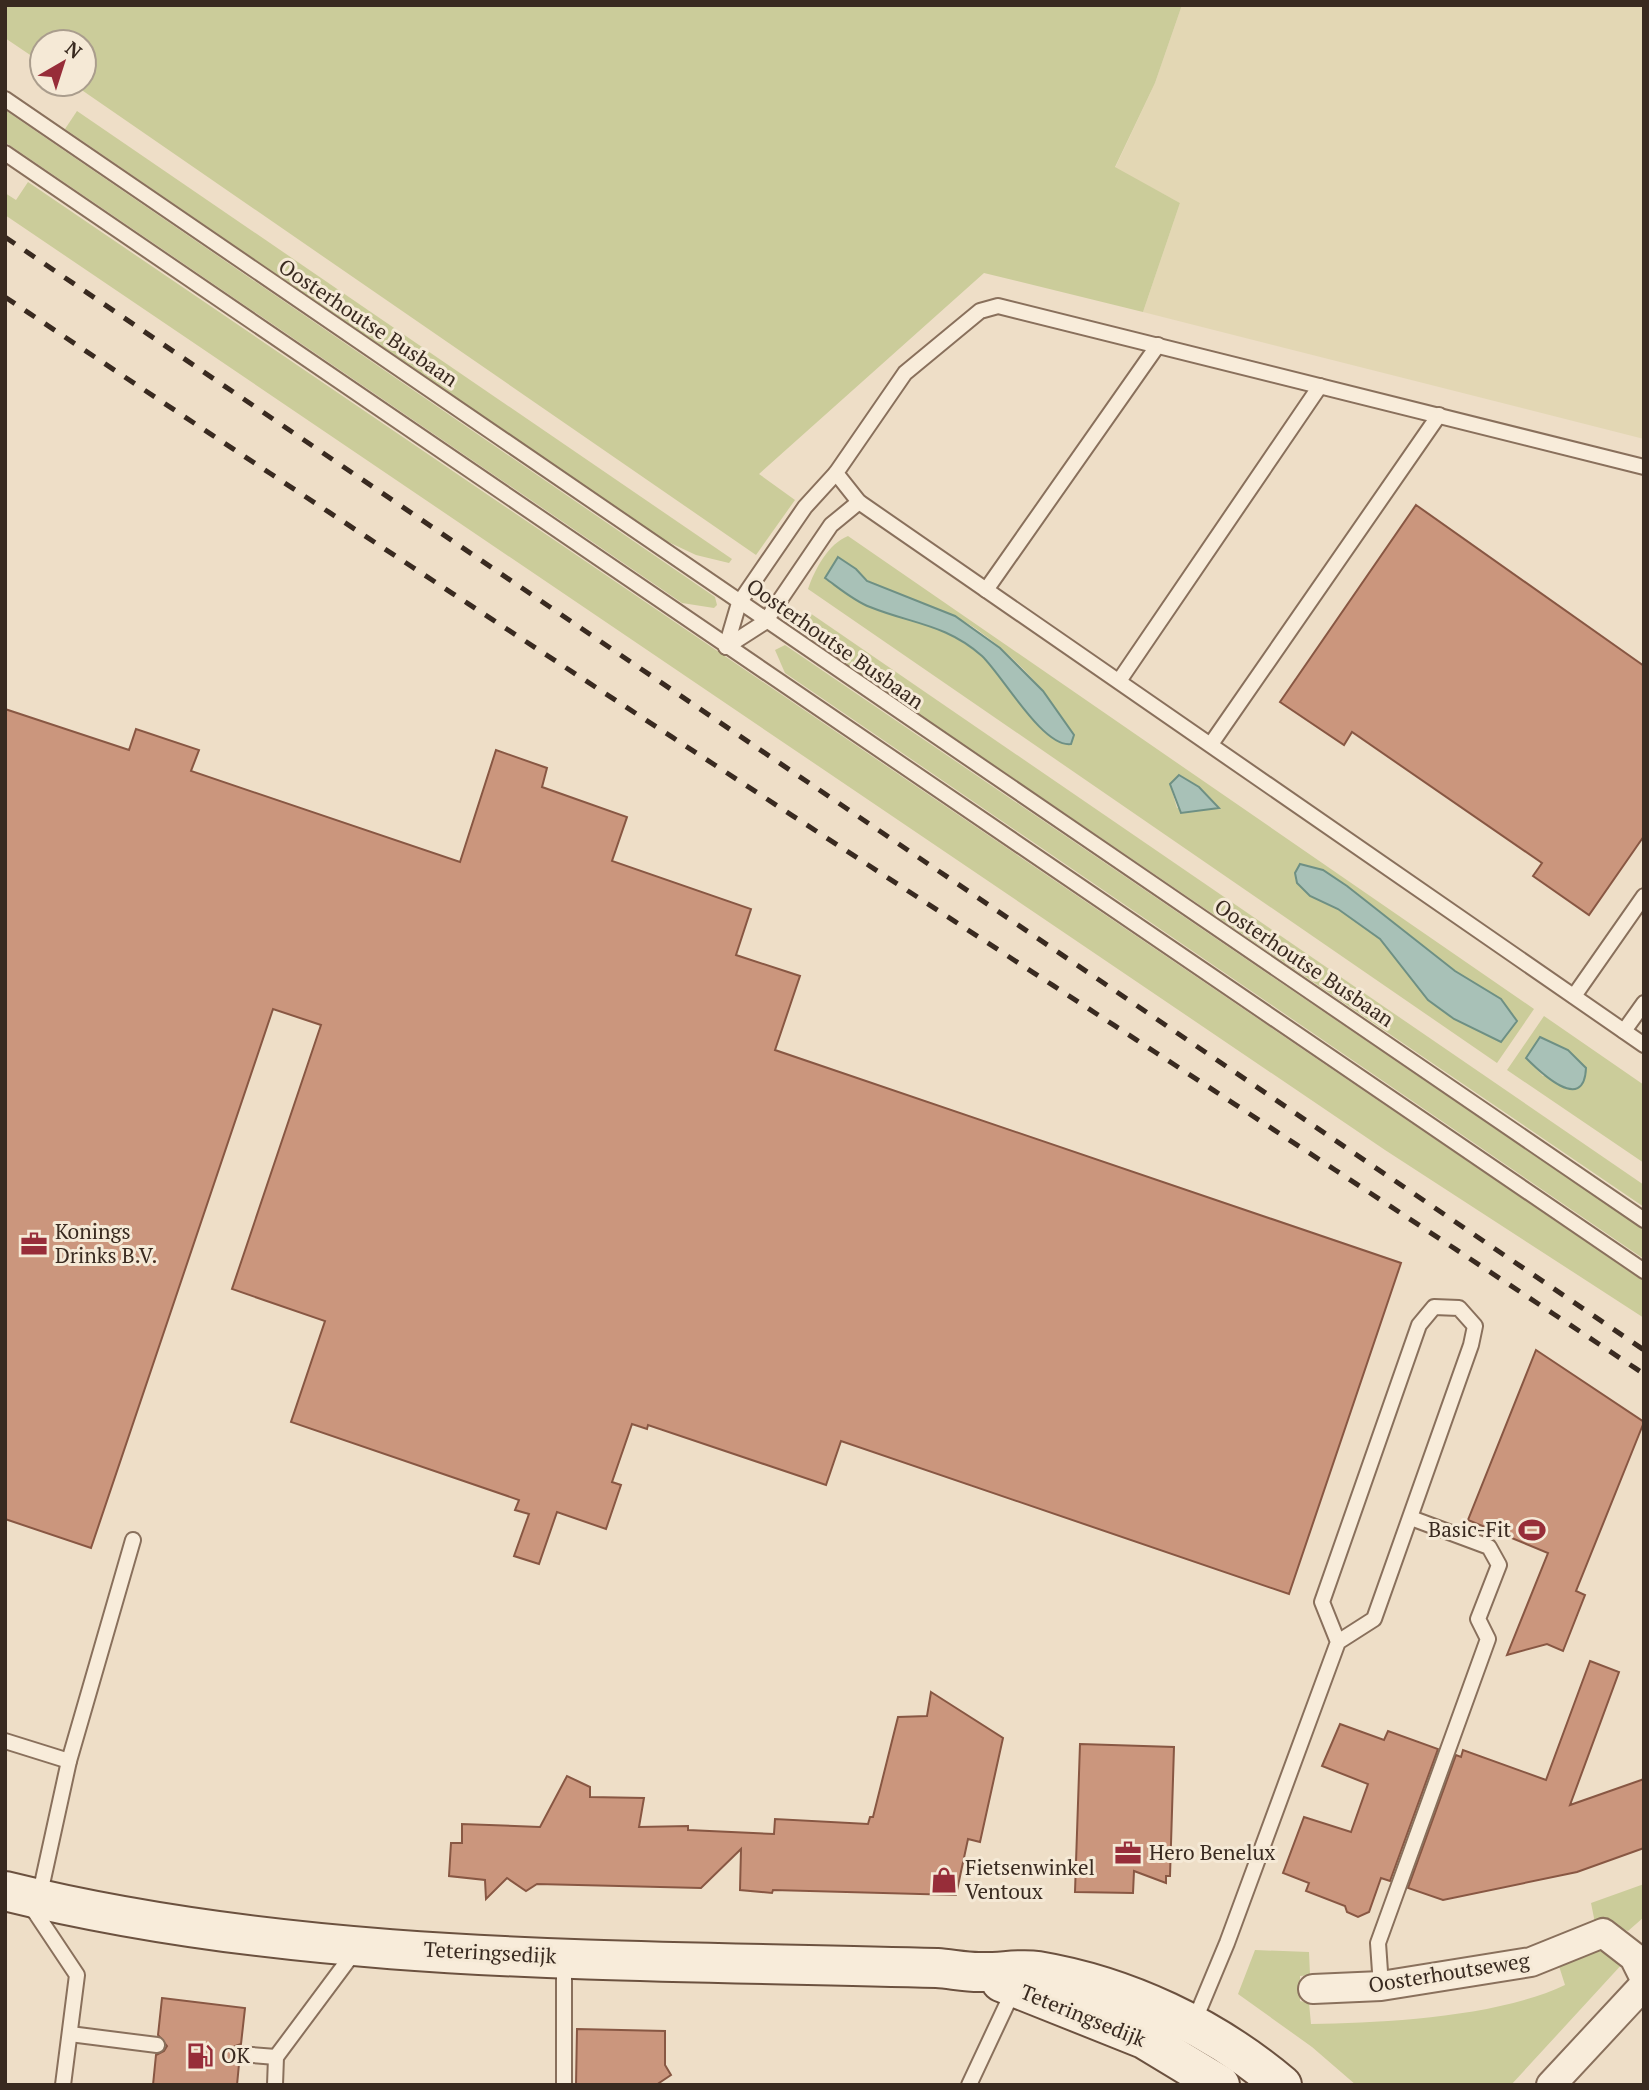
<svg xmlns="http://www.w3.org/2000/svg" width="1649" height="2090" viewBox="0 0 1649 2090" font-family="'PT Serif',serif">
<rect width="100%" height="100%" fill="#eedec7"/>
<!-- farmland -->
<polygon fill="#e3d7b4" points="1182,5 1644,5 1644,439 1143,312 1180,203 1115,168 1155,83"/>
<!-- green -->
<g fill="#cbcc9a" fill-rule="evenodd">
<polygon points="5,5 1182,5 1155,83 1115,167 1180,203 1143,312 984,273 759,474 795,500 756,555 73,84 84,84 84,42 42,42 42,63 5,38"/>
<polygon points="5,110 715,597 717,605 714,608 682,603 5,142"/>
<polygon points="77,111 732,559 729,563 696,555 664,540 65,129"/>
<polygon points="28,182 1639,1278 1644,1281 1644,1318 1385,1150 5,215 5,193 16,200"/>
<path d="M848 536 1534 1009 1497 1063 808 589C815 569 828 544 848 536ZM856 569C875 595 923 600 952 615 987 632 1018 662 1043 691L1005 681 980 654 942 629 869 607 839 588ZM1180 775 1210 798 1177 808 1170 784ZM1301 864 1323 870 1347 886 1455 971 1500 999 1517 1021 1501 1041 1454 1019 1428 1000 1380 938 1338 909 1310 896 1295 873Z"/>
<polygon points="810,613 1644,1185 1644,1207 854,670 830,649 808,617"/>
<polygon points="785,645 1644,1230 1644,1259 785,673 775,650"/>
<path d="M1544 1016 1644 1085V1163L1507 1070ZM1548 1040 1579 1061 1543 1076 1526 1058Z"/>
<polygon points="1644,1884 1644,1917 1628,1931 1604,1921 1595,1923 1591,1903"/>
<path d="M1604 1948 1624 1962 1511 2085H1356L1312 2047 1238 1994 1255 1950 1309 1952 1310 1975 1300 1976V2001L1309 2003 1311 2024C1385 2023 1498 2017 1565 1985L1559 1966 1561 1962Z"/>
</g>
<!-- water -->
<g fill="#a8c1b7" stroke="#6e9084" stroke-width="2">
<path d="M838 557 856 569 867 581 955 616 1000 648 1043 691 1074 735 1071 744C1043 748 1003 676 982 656 946 624 912 624 870 607 854 601 839 588 825 578Z"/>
<polygon points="1179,775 1199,787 1219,808 1181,813 1170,784"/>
<polygon points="1300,864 1323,870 1347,886 1455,971 1501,999 1517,1021 1501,1042 1454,1019 1428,1000 1380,939 1338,909 1310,896 1297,883 1295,873"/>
<path d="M1540 1037 1568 1050 1586 1068C1584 1115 1539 1071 1526 1058Z"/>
</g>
<!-- building -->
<g fill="#cb967d" stroke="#885743" stroke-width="2">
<polygon points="1416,505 1644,666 1644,836 1589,915 1533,876 1542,863 1352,732 1344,745 1280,702"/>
<polygon points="5,709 129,750 136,729 199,750 191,771 460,862 496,750 547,768 542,787 627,817 612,861 751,909 736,955 800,976 775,1050 1401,1263 1289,1594 841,1441 826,1485 648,1425 647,1429 632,1424 612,1482 621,1485 606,1529 557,1512 539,1564 514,1556 529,1514 515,1510 519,1500 291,1422 325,1321 232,1289 321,1025 273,1009 91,1548 5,1519"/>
<polygon points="1536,1350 1644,1422 1576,1591 1585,1595 1563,1651 1547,1644 1507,1655 1548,1553 1468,1520"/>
<polygon points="1590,1661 1619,1672 1570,1805 1644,1779 1644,1848 1577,1872 1443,1900 1408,1888 1456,1755 1461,1757 1463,1750 1546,1780"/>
<polygon points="931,1692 1003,1738 980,1842 968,1839 956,1895 773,1890 772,1893 740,1890 741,1849 701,1888 537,1884 526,1891 507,1878 486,1899 485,1880 449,1876 451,1843 462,1843 462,1824 540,1827 567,1776 590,1787 590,1797 644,1798 639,1827 688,1826 688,1830 774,1834 775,1819 868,1824 870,1817 873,1817 898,1717 927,1716"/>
<polygon points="1340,1724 1384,1740 1388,1731 1438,1749 1390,1881 1381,1878 1369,1912 1358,1917 1347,1912 1345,1906 1306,1891 1309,1883 1283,1873 1304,1817 1351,1832 1368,1784 1322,1766"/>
<polygon points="1080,1744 1174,1747 1170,1876 1166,1876 1166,1883 1134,1871 1133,1893 1075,1892"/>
<polygon points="162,1998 245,2008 241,2044 235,2046 231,2053 232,2059 239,2064 237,2085 153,2085 156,2055 164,2051 167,2046 158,2035"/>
<polygon points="577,2029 665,2031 665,2065 671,2075 656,2085 576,2085"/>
</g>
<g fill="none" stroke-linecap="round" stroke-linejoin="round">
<!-- lane casing -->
<g stroke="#89705c" stroke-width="18">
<g id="lane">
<polyline points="5,99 1644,1220"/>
<polyline points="5,153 1644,1271"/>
<polyline points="1644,467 998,306 980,311 905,373 836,473 859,502 1644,1045"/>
<polyline points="986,590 1158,345"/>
<polyline points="726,647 739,603 805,507 836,473"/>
<polyline points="726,647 765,622 831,525 859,502"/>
<polyline points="1119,681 1320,386"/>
<polyline points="1211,744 1439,415"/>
<polyline points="1574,996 1644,896"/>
<polyline points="1624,1031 1644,1003"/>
<polyline points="5,1741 69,1761"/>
<polyline points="39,1898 69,1761 133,1540"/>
<polyline points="29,1903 77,1975 63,2085"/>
<polyline points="1381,1986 1378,1943 1488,1639 1478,1619 1499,1565 1489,1547 1411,1518"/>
<polyline points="1194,2022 1227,1943 1338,1642 1374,1619 1471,1345 1475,1326 1459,1308 1434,1307 1419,1325 1322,1602 1338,1642"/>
<polyline points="70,2034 157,2045"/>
<polyline points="240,2054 276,2057"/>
<polyline points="275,2085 276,2057 355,1951"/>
<polyline points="564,2085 564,1958"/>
<polyline points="969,2085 1014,1989"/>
</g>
</g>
<!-- street casing -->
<g stroke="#89705c" stroke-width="32">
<g id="street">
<polyline points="1313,1989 1381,1986 1531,1962 1603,1933 1634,1957 1644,1977"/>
<polyline points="1551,2085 1644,1985"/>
</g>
</g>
<!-- secondary casing -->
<g stroke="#6b513f" stroke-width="42">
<g id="secondary">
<path d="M5 1891C308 1966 627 1959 937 1968 951 1969 965 1972 979 1972 999 1973 1019 1968 1038 1971 1127 1986 1213 2027 1282 2085"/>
<polyline points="1001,1982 1144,2039 1220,2085"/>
</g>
</g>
<!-- lane -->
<use href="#lane" stroke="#f8ecda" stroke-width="14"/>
<!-- street -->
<use href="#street" stroke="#f8ecda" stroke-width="28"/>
<!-- secondary -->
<use href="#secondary" stroke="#f8ecda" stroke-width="38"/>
<!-- rail -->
<g stroke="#392a20" stroke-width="5" stroke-dasharray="12 12" stroke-linecap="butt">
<polyline points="5,237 1644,1350"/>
<path d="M5 297C548 661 1100 1012 1644 1374"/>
</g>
</g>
<!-- icons -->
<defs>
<g id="office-bare" transform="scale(2.1)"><path d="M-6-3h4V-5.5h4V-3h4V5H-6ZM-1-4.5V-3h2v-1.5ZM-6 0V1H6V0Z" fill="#972d39" stroke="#f5e9d6" stroke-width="2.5" paint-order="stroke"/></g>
<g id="stadium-bare" transform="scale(2.1)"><path d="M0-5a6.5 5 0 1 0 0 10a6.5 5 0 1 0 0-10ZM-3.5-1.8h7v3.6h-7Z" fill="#972d39" stroke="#f5e9d6" stroke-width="2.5" paint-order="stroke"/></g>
<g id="shop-bare" transform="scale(2.1)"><path d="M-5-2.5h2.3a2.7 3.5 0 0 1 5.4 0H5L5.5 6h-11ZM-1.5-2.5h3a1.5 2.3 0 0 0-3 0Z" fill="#972d39" stroke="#f5e9d6" stroke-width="2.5" paint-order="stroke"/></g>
<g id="fuel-bare" transform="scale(2.1)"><path d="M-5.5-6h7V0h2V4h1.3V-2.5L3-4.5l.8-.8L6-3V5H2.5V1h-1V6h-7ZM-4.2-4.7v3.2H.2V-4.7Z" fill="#972d39" stroke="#f5e9d6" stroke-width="2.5" paint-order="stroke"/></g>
</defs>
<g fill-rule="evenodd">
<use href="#office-bare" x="34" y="1244"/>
<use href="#stadium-bare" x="1532" y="1530"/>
<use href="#office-bare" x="1128" y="1853"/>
<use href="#shop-bare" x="944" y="1880"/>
<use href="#fuel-bare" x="200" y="2056"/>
</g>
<g text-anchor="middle" stroke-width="6" stroke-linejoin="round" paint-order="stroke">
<!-- street labels -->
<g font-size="21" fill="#392a20" stroke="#f5e9d6">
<text transform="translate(368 323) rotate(34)" y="7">Oosterhoutse Busbaan</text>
<text transform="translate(835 644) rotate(35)" y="7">Oosterhoutse Busbaan</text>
<text transform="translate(1304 963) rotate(34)" y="7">Oosterhoutse Busbaan</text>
<text transform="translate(490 1953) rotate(3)" y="7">Teteringsedijk</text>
<text transform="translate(1449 1973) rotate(-9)" y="7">Oosterhoutseweg</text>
<text transform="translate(1083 2016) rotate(22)" y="7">Teteringsedijk</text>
</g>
<!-- poi labels -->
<g font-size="21" fill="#392a20" stroke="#f5e9d6" text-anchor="start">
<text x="55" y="1239">Konings<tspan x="55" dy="24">Drinks B.V.</tspan></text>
<text x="1511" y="1537" text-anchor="end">Basic-Fit</text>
<text x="1149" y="1860">Hero Benelux</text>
<text x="965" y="1875">Fietsenwinkel<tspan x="965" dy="24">Ventoux</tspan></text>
<text x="221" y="2063">OK</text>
</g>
</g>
<!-- border -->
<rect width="1649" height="2090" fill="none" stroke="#392a20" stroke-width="14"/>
<!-- north arrow -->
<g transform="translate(63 63) rotate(39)"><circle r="33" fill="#f5e9d6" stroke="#aa9d8d" stroke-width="2"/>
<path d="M0-5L12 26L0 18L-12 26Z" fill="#972d39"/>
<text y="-10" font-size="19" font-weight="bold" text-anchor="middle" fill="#392a20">N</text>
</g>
</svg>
